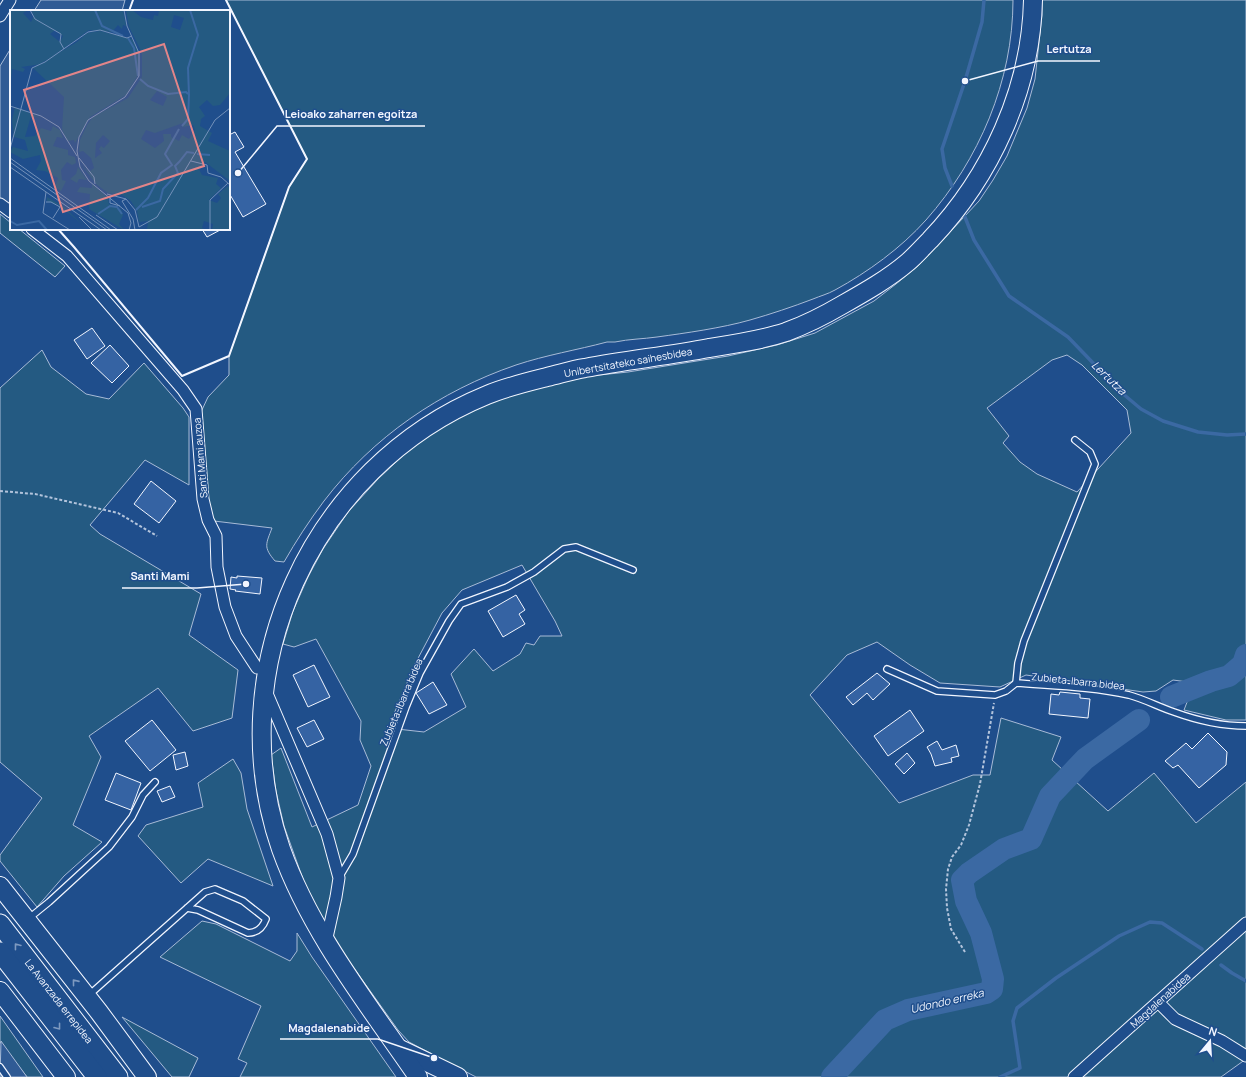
<svg xmlns="http://www.w3.org/2000/svg" width="1246" height="1077" viewBox="0 0 1246 1077" font-family="Manrope,sans-serif">
<rect width="100%" height="100%" fill="#1f4e8c"/>
<!-- green -->
<g fill="#245a82" stroke="#a8bbd7" fill-rule="evenodd">
<path d="M226 0H1013C1013 81 979 160 926 220 901 248 868 272 835 290 828 294 820 296 813 299 792 307 771 314 750 320 722 328 686 333 657 337 643 339 629 339 615 342H607C577 350 546 355 516 365 440 391 373 437 324 501 309 521 296 541 284 562L275 561C263 547 266 544 272 528L214 521 210 511 206 488 201 412 208 397 229 375V356L289 187 307 159Z"/>
<path d="M1042 0H1246V720H1226L1184 710 1189 697 1188 682 1173 680 1156 691 1143 692 1026 675 1000 687 940 683 910 665 877 642 847 655 810 695 899 803 973 775H990L1001 718 1061 737 1052 760 1108 811 1154 773 1196 823 1246 782V1059L1221 1077H476L409 1042 398 1030 336 943 308 893 284 826 276 791 271 755 281 748 312 827 358 805 371 766 360 740 361 721 316 639 294 647 283 644 293 611 308 577 323 549 348 512 378 479 413 446 460 415 486 401 539 386 590 376 628 372 728 356 777 345 815 333 874 301 896 284 919 265 979 201 993 180 1007 156 1027 108 1035 79 1042 15ZM1067 355 1082 365 1127 410 1131 433 1077 492 1037 474 1020 462 1003 443 1009 436 987 408 1052 360ZM522 565 555 621 562 636H540L534 645 526 643 520 654 493 671 474 649 451 674 466 707 424 732 388 728 415 664 442 613 462 590Z"/>
<polygon points="0,214 11,223 11,229 19,229 65,266 55,277 0,233"/>
<polygon points="42,350 51,367 86,394 109,399 144,363 183,408 189,417 189,485 145,460 90,525 100,534 201,594 189,635 238,670 232,718 193,731 158,688 89,736 101,757 73,825 102,842 64,876 37,907 0,861 0,855 42,798 0,762 0,388"/>
<polygon points="233,759 241,773 247,809 273,886 208,859 181,883 138,836 146,825 203,807 198,783"/>
<polygon points="202,921 216,924 290,961 297,951 297,933 312,957 396,1077 240,1077 247,1063 238,1059 261,1006 160,957"/>
<polygon points="0,1016 43,1077 27,1077 0,1042"/>
<polygon points="122,1017 198,1058 189,1077 172,1077"/>
</g>
<!-- parking -->
<g fill="#305b95" stroke="#a8bbd7">
<polygon points="41,0 125,0 122,11 34,11"/>
<polygon points="11,48 11,207 0,198 0,66"/>
<polygon points="1,1041 27,1077 0,1077"/>
</g>
<g fill="none" stroke-linecap="round" stroke-linejoin="round">
<!-- stream -->
<g stroke="#3b69a3" stroke-width="3.5">
<polyline points="952,186 945,168 942,149 965,81 982,22 984,0"/>
<polyline points="963,212 974,240 1009,296 1068,337 1122,393 1141,409 1163,421 1198,432 1227,435 1246,434"/>
<polyline points="1221,965 1232,973 1246,981"/>
<polyline points="1000,1077 1020,1068 1013,1021 1017,1008 1056,978 1119,936 1150,922 1162,923 1202,949"/>
</g>
<!-- river -->
<g stroke="#3b69a3" stroke-width="22">
<polyline points="1171,697 1211,681 1229,676 1243,664 1246,655"/>
<polyline points="832,1077 885,1020 908,1010 986,993 992,989 993,979 981,933 966,901 962,880 969,873 1004,849 1031,839 1050,796 1085,759 1139,720"/>
</g>
</g>
<!-- building -->
<g fill="#3563a3" stroke="#f2f6ff">
<polygon points="235,132 244,147 235,152 266,204 243,217 229,193 229,135"/>
<polygon points="202,229 222,229 207,237"/>
<polygon points="92,328 105,346 87,359 74,340"/>
<polygon points="110,345 129,366 112,383 91,363"/>
<polygon points="151,481 176,501 159,523 134,504"/>
<polygon points="237,576 262,578 260,594 235,591 236,590 230,589 231,577 237,578"/>
<polygon points="516,595 525,610 519,614 525,624 503,637 488,611"/>
<polygon points="314,665 330,697 308,707 293,675"/>
<polygon points="877,673 890,684 873,700 867,693 853,705 846,697"/>
<polygon points="433,682 447,705 429,714 416,693"/>
<polygon points="1060,692 1080,694 1080,698 1090,699 1088,718 1049,714 1051,694 1059,695"/>
<polygon points="910,710 924,731 888,756 874,736"/>
<polygon points="152,720 176,750 150,771 125,741"/>
<polygon points="314,720 324,739 307,747 297,728"/>
<polygon points="1208,733 1227,752 1226,765 1199,788 1178,765 1173,768 1165,761 1186,743 1192,749"/>
<polygon points="937,741 942,750 956,745 959,756 951,758 952,762 935,766 931,754 927,747"/>
<polygon points="185,752 188,766 176,770 173,755"/>
<polygon points="907,753 915,763 904,774 895,764"/>
<polygon points="116,773 141,783 131,810 105,800"/>
<polygon points="170,786 175,797 162,802 157,791"/>
</g>
<g fill="none" stroke-linecap="round" stroke-linejoin="round">
<!-- service casing -->
<g stroke="#f2f6ff" stroke-width="8">
<g id="service">
<path d="M887 669 937 691 995 695 1006 691 1016 683C1054 686 1092 687 1129 695 1144 699 1159 707 1174 712 1196 720 1223 726 1246 726"/>
<polyline points="1016,683 1018,663 1024,641 1095,464 1090,452 1075,440"/>
<polyline points="340,876 353,854 406,707 420,673 449,621 461,604 507,587 534,572 564,549 576,547 633,570"/>
<polyline points="28,919 49,902 109,847 132,817 143,795 155,782"/>
<path d="M89 995 205 892 215 889 243 901 266 919C263 927 257 933 248 933L198 910 187 908"/>
<polyline points="0,1067 7,1077"/>
</g>
</g>
<!-- minor casing -->
<g stroke="#f2f6ff" stroke-width="13">
<g id="minor">
<polyline points="0,16 10,0"/>
<polyline points="0,204 11,212"/>
<polyline points="32,229 67,256 183,390 196,409 203,499 208,520 216,536 217,567 225,607 236,636 257,668"/>
<polyline points="266,691 327,834 339,878 336,897 326,942"/>
<polyline points="1158,1002 1175,1019 1222,1041 1246,1056"/>
<polyline points="1074,1077 1246,923"/>
</g>
</g>
<!-- primary casing -->
<g stroke="#f2f6ff" stroke-width="20">
<g id="primary">
<polyline points="0,886 99,1012 147,1077"/>
<polyline points="0,991 66,1077"/>
<polyline points="400,1049 458,1077"/>
<path d="M418 1077C368 1004 311 933 281 849 219 670 311 467 487 395 506 387 527 382 547 377 560 374 572 370 585 368 626 360 668 356 709 348 735 344 762 340 786 332 805 325 825 315 842 305 865 292 888 279 908 262 916 255 923 247 930 240 991 176 1031 89 1033 0"/>
</g>
</g>
<!-- trunk casing -->
<g stroke="#f2f6ff" stroke-width="21">
<g id="trunk">
<polyline points="0,924 118,1077"/>
<polyline points="0,952 97,1077"/>
</g>
</g>
<!-- path -->
<g stroke="#b3c4dc" stroke-width="2" stroke-dasharray="3 2" stroke-linecap="butt">
<polyline points="0,491 35,494 118,513 157,536"/>
<polyline points="965,952 951,929 947,908 946,889 948,869 952,857 961,845 969,825 980,784 994,703"/>
</g>
<!-- service -->
<use href="#service" stroke="#1f4e8c" stroke-width="5.5"/>
<!-- minor -->
<use href="#minor" stroke="#1f4e8c" stroke-width="11"/>
<!-- primary -->
<use href="#primary" stroke="#1f4e8c" stroke-width="18"/>
<!-- trunk -->
<use href="#trunk" stroke="#1f4e8c" stroke-width="19"/>
<!-- wall -->
<g stroke="#f2f6ff" stroke-width="2">
<polyline points="129,11 133,0"/>
<polyline points="58,229 74,247 182,376 229,356 289,187 307,159 226,0"/>
</g>
</g>
<!-- one-way arrows -->
<defs><path id="oneway-chevron" d="M-2-3.5L2.5 0L-2 3.5" fill="none" stroke-width="1.6" stroke-linecap="round" stroke-linejoin="round"/></defs>
<g stroke="#7e9ac0">
<use href="#oneway-chevron" transform="translate(17 946) rotate(-128)"/>
<use href="#oneway-chevron" transform="translate(75 982) rotate(-129)"/>
<use href="#oneway-chevron" transform="translate(58 1027) rotate(52)"/>
</g>
<g text-anchor="middle" stroke-width="3" stroke-linejoin="round" paint-order="stroke">
<!-- street labels -->
<g font-size="10" fill="#f2f6ff" stroke="#1f4e8c">
<text transform="translate(628 362) rotate(-10)" y="4">Unibertsitateko saihesbidea</text>
<text transform="translate(200 458) rotate(-95)" y="4">Santi Mami auzoa</text>
<text transform="translate(1078 681) rotate(6)" y="4">Zubieta-Ibarra bidea</text>
<text transform="translate(401 702) rotate(-67)" y="4">Zubieta-Ibarra bidea</text>
<text transform="translate(1160 1000) rotate(-42)" y="4">Magdalenabidea</text>
<text transform="translate(59 1001) rotate(52)" y="4">La Avanzada errepidea</text>
</g>
<!-- water labels -->
<g font-size="11" font-style="italic" fill="#f2f6ff" stroke="#1f4e8c">
<text transform="translate(1109 378) rotate(44)" y="4">Lertutza</text>
<text transform="translate(947 1001) rotate(-13)" y="4">Udondo erreka</text>
</g>
</g>
<!-- overview -->
<g transform="translate(10 10)">
<rect width="220" height="220" fill="#1f4e8c"/>
<path d="M0 0H18L13 3 21 12 24 6 21 0H113L116 16 113 15 112 19 108 15 102 22 79 20 32 54 11 57 15 59 13 62 2 59 0 77ZM45 20 53 26 50 32 40 24ZM116 0H122L131 7 143 10 144 5 148 6 149 0H220V83L210 95 203 96 197 90 189 97 195 106 191 109 190 116 202 123 198 131 220 141V171L195 152 189 159 192 165 208 168 206 174 211 178 199 190 207 193 211 188 208 184 218 176 220 178V220H202L203 214 194 211 192 218 196 220H137L138 211 129 212 127 201 121 191 112 185 98 183 86 174 72 155 79 162 84 158 81 148 73 141 69 142 70 130 77 115 83 107 118 88 132 67V43L119 17ZM164 5 174 8 170 20 161 17ZM147 81 157 87 153 96 140 90ZM173 113V117L183 115 185 120 179 129 172 125 169 131 161 127V124H153L154 131 145 138 131 129 136 120 145 123ZM93 125 100 131 94 138 91 136 89 139 92 143 85 148 86 133ZM90 21 122 29 128 41V65L116 85 80 107 65 133 64 130 57 131 52 119 54 87 23 58 67 32 77 23ZM5 97 31 108 21 106 15 127 25 126 31 118 41 121 43 116 50 120 53 128 47 127 43 136 58 140V145L65 147 66 153 62 155 57 152 51 160 52 170 56 171 51 181 45 177 48 168 35 161 26 160 31 151 30 145 13 149 0 142 3 137 18 141 15 130 4 127 2 110ZM68 157 77 170 69 169 67 173 60 169 66 164ZM82 174 98 188 99 194 111 199 113 205 109 214 114 220 79 199 80 184 67 182 70 177 82 178ZM37 187 54 197 74 216 49 195 37 191Z" fill="#245a82" fill-rule="evenodd"/>
<path fill="none" stroke="#3b69a3" stroke-width="2" d="M85 0 92 16 113 26M118 28 124 38 128 66M130 69 138 76 158 84 176 82 178 84M179 85 178 58 188 25 180 0M172 116 178 109 179 85M187 144 200 145M132 197 150 191 153 179 168 163 165 156 169 152 177 142 184 143M126 200 138 188 151 163 162 155 155 144 169 119M88 204 100 196 107 197 112 204M0 211 7 215 29 211 37 220"/>
<path fill="none" stroke="#7391ba" stroke-width="1" d="M20 0 25 9 51 24 50 32 54 39M114 0 117 16 129 43V66L115 87 78 110 69 127 67 141 70 157 79 171 118 203 121 213 119 220M0 96 31 106 49 117 67 146M0 139 22 58 35 52 78 22 90 20 117 28 122 26M0 148 101 220M69 148 84 167 85 174M181 151 197 155 198 163 211 167 220 175M0 152 97 220M0 157 91 220M36 182 33 203 60 220M97 184 116 189 112 191 123 209 125 220M100 186V193L110 196M116 189 125 200 129 217 147 207 205 110 220 98M36 192H41L50 197 43 208M86 205 108 220M69 207 82 220M200 220V190L218 173"/>
<path fill="#e38589" fill-opacity="0.15" stroke="#e38589" stroke-width="2" d="M154 34 194 156 53 202 14 80Z"/>
<rect width="220" height="220" fill="none" stroke="#f2f6ff" stroke-width="2"/>
</g>
<!-- callouts -->
<path fill="none" stroke="#f2f6ff" stroke-width="1.5" d="M965 81L1038 61H1100M238 173L277 126H425M246 584L197 588H122M434 1058L378 1039H280"/>
<g fill="#f2f6ff" stroke="#1f4e8c" stroke-width="1.5">
<circle cx="965" cy="81" r="4"/>
<circle cx="238" cy="173" r="4"/>
<circle cx="246" cy="584" r="4"/>
<circle cx="434" cy="1058" r="4"/>
</g>
<g font-size="11" text-anchor="middle" font-weight="bold" fill="#f2f6ff" stroke="#1f4e8c" stroke-width="3" stroke-linejoin="round" paint-order="stroke">
<text x="1069" y="53">Lertutza</text>
<text x="351" y="118">Leioako zaharren egoitza</text>
<text x="160" y="580">Santi Mami</text>
<text x="329" y="1032">Magdalenabide</text>
</g>
<!-- north arrow -->
<g transform="translate(1210 1041) rotate(18)" stroke="#1f4e8c" stroke-width="3" paint-order="stroke">
<path d="M0-3L7 15L0 10L-7 15Z" fill="#f2f6ff"/>
<text y="-6" font-size="11" font-weight="bold" text-anchor="middle" fill="#f2f6ff">N</text>
</g>
</svg>
